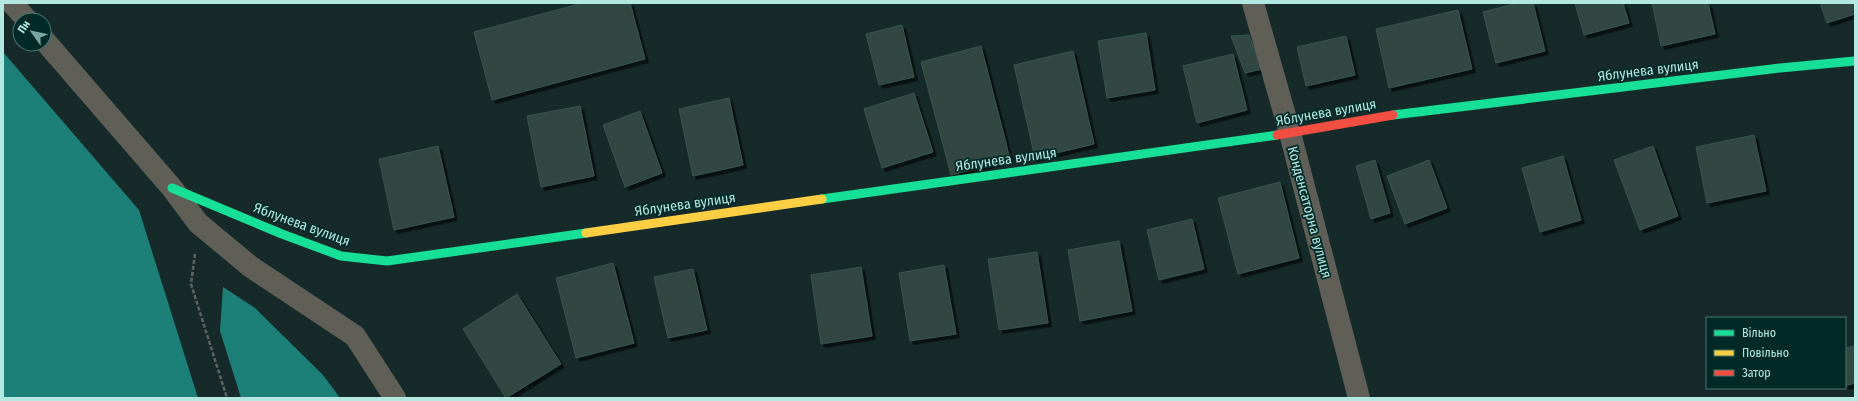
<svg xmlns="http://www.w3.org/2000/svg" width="1858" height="401" viewBox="0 0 1858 401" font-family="'Fira Sans Condensed',sans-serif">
<defs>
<filter id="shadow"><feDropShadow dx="3.5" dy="3.5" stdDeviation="0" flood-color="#0009"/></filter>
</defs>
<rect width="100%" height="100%" fill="#162b29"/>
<!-- water -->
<g fill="#1c8078">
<polygon points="3,52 139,210 198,398 3,398"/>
<polygon points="223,287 255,308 323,375 340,398 241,398 220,331"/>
</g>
<!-- building -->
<g fill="#304742" stroke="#36554d" filter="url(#shadow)">
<polygon points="583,3 630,3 645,59 492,100 474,32"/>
<polygon points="1518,3 1533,3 1545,51 1496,63 1483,12"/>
<polygon points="1575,3 1623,3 1629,23 1584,35"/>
<polygon points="1652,3 1708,3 1715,34 1661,46"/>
<polygon points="1820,3 1855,3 1855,14 1827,23"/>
<polygon points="1458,10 1472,69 1389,88 1376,29"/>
<polygon points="902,25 914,77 879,85 866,34"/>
<polygon points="1146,33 1155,90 1107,98 1098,41"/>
<polygon points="1249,35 1262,69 1245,73 1231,36"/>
<polygon points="1346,36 1355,75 1306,86 1297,47"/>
<polygon points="981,46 1010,159 951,175 921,62"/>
<polygon points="1073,51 1094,144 1035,158 1014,65"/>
<polygon points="1233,54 1247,110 1197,123 1183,66"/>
<polygon points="914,93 933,152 882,168 864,109"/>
<polygon points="729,98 743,165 693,176 679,109"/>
<polygon points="580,106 594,176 541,187 527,116"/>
<polygon points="640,111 662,173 625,187 603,125"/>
<polygon points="1754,135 1766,191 1707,203 1696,147"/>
<polygon points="438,146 454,217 394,230 379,159"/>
<polygon points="1653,146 1678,216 1640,230 1614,160"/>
<polygon points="1563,156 1581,220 1540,232 1522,168"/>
<polygon points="1375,160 1390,213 1371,219 1356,166"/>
<polygon points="1429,160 1447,208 1405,224 1387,176"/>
<polygon points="1280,182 1299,258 1238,274 1218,198"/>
<polygon points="1192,219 1204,269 1159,280 1147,230"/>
<polygon points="1119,241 1132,311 1080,321 1068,250"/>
<polygon points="1037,252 1048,323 999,330 988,259"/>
<polygon points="613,263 634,343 576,358 556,278"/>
<polygon points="944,265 956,334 910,341 899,273"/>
<polygon points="861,267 872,336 821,344 811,275"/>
<polygon points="693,269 707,330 668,338 654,277"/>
<polygon points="517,294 561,364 506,398 463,329"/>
<polygon points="1855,346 1855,383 1845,386 1845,348"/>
</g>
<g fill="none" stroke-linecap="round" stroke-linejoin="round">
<!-- path -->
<polyline stroke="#5d645f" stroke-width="2.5" stroke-dasharray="4 2" stroke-linecap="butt" points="195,254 191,284 227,398"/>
<!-- street -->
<g stroke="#5f5f58" stroke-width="22">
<polyline points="12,3 27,20"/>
<polyline points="1253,3 1290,133 1359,398"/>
<polyline points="44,40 172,188 198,223 251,267 355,336 395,398"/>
</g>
<!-- fast -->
<g stroke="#16e098" stroke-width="9">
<polyline points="1393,115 1780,68 1855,61"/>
<polyline points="172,188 282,234 341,256 387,261 586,233"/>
<polyline points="822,199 1277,135"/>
</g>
<!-- slow -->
<polyline stroke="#ffcf43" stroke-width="9" points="586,233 822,199"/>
<!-- jam -->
<polyline stroke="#f24e42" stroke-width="9" points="1277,135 1393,115"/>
</g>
<g text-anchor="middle" stroke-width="3.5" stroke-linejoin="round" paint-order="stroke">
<!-- street labels -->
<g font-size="14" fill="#b3e8e1" stroke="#012a27">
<text transform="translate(1648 70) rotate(-7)" y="5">Яблунева вулиця</text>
<text transform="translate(1326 112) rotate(-10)" y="5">Яблунева вулиця</text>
<text transform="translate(1006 159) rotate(-8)" y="5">Яблунева вулиця</text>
<text transform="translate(685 204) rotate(-8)" y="5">Яблунева вулиця</text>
<text transform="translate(1310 212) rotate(75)" y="5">Конденсаторна вулиця</text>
<text transform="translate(302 224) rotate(20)" y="5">Яблунева вулиця</text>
</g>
</g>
<!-- border -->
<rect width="1858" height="401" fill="none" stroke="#b3e8e1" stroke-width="8"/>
<!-- legend -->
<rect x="1706" y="317" width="140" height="72" fill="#012a27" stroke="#487671"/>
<rect x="1714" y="330" width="20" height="6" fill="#16e098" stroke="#487671"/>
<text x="1742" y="337" font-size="12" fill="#b3e8e1">Вільно</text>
<rect x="1714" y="350" width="20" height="6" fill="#ffcf43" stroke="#487671"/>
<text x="1742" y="357" font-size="12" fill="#b3e8e1">Повільно</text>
<rect x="1714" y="370" width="20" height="6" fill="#f24e42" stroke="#487671"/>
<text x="1742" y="377" font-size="12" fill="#b3e8e1">Затор</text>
<!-- north arrow -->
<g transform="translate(32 32) rotate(303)"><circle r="19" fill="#012a27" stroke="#487671"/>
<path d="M0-3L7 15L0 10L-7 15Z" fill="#7ca6a1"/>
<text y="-6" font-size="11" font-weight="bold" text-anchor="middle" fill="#b3e8e1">Пн</text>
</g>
</svg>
